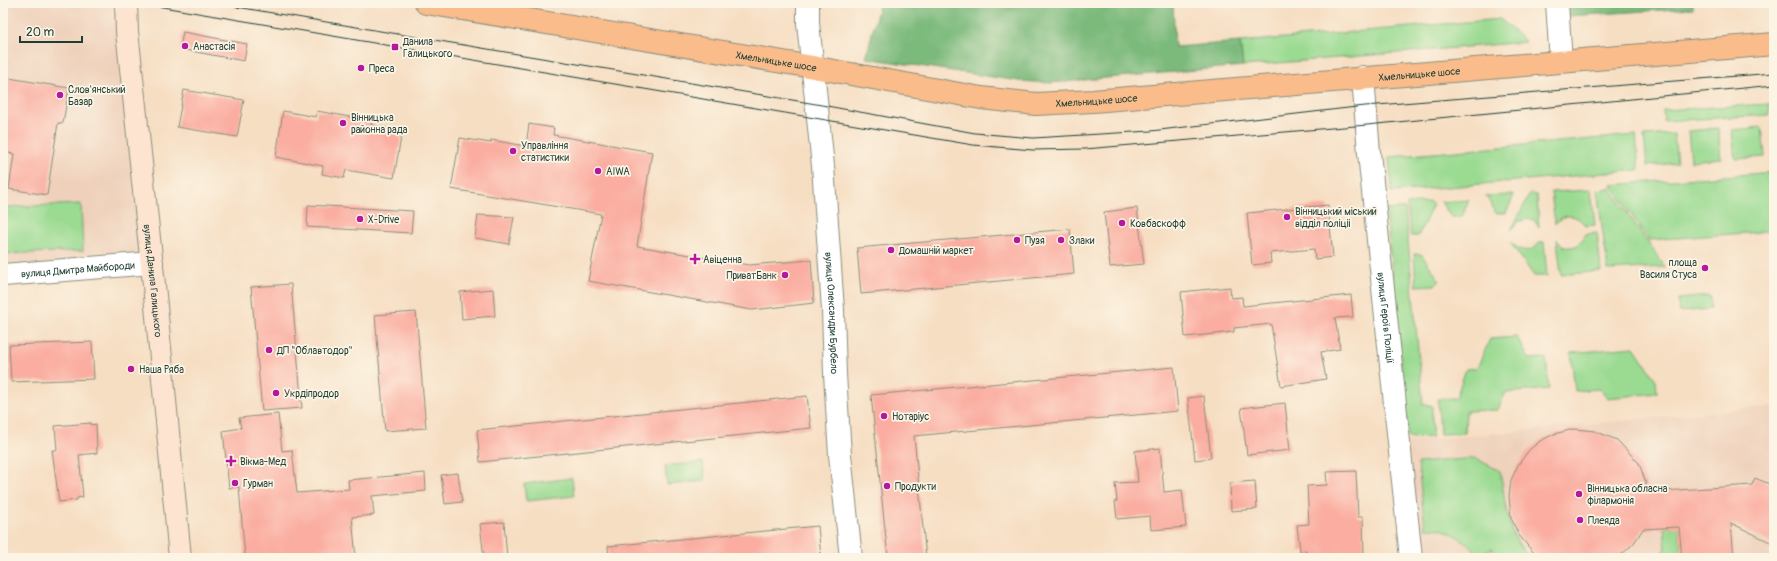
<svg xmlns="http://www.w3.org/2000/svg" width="1777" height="561" viewBox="0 0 1777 561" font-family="Pangolin,sans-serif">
<rect width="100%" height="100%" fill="#fcf5e5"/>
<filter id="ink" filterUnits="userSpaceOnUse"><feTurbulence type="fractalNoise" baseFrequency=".025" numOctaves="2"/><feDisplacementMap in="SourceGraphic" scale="8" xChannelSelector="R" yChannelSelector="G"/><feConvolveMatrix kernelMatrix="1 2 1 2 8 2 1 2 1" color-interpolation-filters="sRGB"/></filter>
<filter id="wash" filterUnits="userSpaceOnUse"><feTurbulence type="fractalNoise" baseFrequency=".012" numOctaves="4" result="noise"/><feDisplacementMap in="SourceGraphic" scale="16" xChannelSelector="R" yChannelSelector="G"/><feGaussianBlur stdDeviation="0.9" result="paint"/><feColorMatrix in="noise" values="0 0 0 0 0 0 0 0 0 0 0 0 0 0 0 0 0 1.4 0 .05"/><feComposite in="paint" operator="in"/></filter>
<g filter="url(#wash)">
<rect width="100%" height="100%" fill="#f6dec3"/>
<!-- built -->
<g fill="#efd1bb">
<polygon points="3,3 125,3 151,262 3,274"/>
<polygon points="1774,406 1774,558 1410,558 1399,443"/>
</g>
<!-- green -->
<g fill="#9ada91" stroke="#5c8c62">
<polygon points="1500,19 1526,42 1243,66 1240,42"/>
<polygon points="1769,104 1770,115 1664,121 1663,110"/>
<polygon points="1762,127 1765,157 1735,159 1732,130"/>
<polygon points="1718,128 1721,158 1691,161 1688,131"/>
<polygon points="1674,134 1677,163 1647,166 1644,136"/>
<polygon points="1636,135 1639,170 1392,192 1389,157"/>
<polygon points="1774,172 1774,231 1649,240 1611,185"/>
<polygon points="1610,188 1665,267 1608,270 1597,190"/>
<path d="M1591 190 1595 225 1585 226C1578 214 1564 212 1555 224L1551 192Z"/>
<path d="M1530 194 1537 195 1539 228 1534 220C1522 218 1518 221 1511 230Z"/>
<polygon points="1514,195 1506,213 1496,213 1486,196"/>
<polygon points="1469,200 1462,217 1451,217 1441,202"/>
<polygon points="1430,202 1433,205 1418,236 1411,236 1407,204"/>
<polygon points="81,204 83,251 3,254 3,207"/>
<polygon points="1405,208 1423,404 1432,406 1432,437 1408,438 1386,210"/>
<path d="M1597 233 1601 271 1561 275 1557 239 1564 247C1576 248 1581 245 1585 234Z"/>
<path d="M1510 242C1520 251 1530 255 1539 243L1544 242 1547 276H1534Z"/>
<polygon points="1414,254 1421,254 1440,281 1435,285 1416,286"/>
<polygon points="1710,296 1711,309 1679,312 1678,299"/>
<polygon points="1517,337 1529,359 1546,358 1549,389 1505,393 1498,410 1466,411 1465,433 1440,434 1438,399 1456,398 1466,369 1477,368 1490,339"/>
<polygon points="1634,347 1656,380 1657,393 1607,398 1599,389 1575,391 1571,353"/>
<path d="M1475 458 1500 471C1504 492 1506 524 1518 543 1521 548 1526 553 1529 558H1499L1492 548 1481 555C1461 539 1451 527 1425 528L1418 463Z"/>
<polygon points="703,462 705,481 667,485 665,466"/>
<polygon points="572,478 574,496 526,501 524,484"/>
<polygon points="1679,526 1682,558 1661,558 1666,548 1664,528"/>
</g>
<!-- forest -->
<g fill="#7bba7b" stroke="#4d7c58">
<polygon points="863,3 1173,3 1175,47 1240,42 1243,66 1050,83 1019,81 866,58 879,5"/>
<polygon points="1567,3 1693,3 1693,8 1568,16"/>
</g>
<g id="blocks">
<!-- building -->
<g fill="#faada0">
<polygon points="183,32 247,44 244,61 180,49"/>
<polygon points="3,77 69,88 63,123 58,123 47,195 9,189 14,154 3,152"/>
<polygon points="184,90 244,100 237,137 177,127"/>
<polygon points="283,111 316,117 317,111 372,121 371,125 402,131 394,178 346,170 344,178 322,174 323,166 276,157"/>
<polygon points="529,124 554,128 553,135 652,152 637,246 749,265 811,260 814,303 752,310 588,281 601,214 451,189 460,138 491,143 491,140 526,146"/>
<polygon points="308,205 413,211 411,233 307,227"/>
<polygon points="1328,205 1333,257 1315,259 1314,249 1270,253 1271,263 1252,265 1247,213"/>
<polygon points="1137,208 1144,264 1110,267 1104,212"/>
<polygon points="478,215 514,217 509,244 475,238"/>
<polygon points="1070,229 1074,274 861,294 857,248"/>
<polygon points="291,284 302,408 262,411 251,287"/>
<polygon points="1230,287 1231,298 1242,297 1243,306 1351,295 1353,317 1335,318 1340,349 1321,352 1326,379 1281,386 1271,324 1234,328 1234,332 1185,337 1181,292"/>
<polygon points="493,289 495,316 462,319 460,292"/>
<polygon points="416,312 426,428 385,431 375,315"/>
<polygon points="92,342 94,379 11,382 9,345"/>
<polygon points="1174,367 1178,411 914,436 926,558 888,558 871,395"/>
<polygon points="807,396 811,428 480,462 477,430"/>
<polygon points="1204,396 1211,458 1195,460 1188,398"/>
<polygon points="1285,403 1290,450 1247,455 1241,408"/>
<polygon points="278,414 282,451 292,450 297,493 349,489 348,480 425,473 426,491 372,496 374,515 352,517 356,558 245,558 239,487 229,488 223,431 241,428 239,418"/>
<polygon points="91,423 91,425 96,424 97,453 79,455 83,497 77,498 77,500 59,502 52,450 57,450 55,426"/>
<polygon points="1574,429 1595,431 1617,440 1639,463 1649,492 1752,485 1755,478 1774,486 1774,544 1731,523 1734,558 1682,558 1679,527 1643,529 1634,543 1618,558 1541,558 1532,551 1519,535 1511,518 1509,496 1511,480 1518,465 1529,450 1540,441 1554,434"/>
<polygon points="1160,448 1164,492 1182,490 1186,527 1151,530 1150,516 1117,519 1115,501 1117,501 1115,483 1138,482 1135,451"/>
<polygon points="1356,471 1358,517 1363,517 1364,556 1306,558 1306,550 1300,551 1297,525 1309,524 1307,486 1327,485 1326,472"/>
<polygon points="458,473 462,502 445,504 441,475"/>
<polygon points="1255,481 1257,509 1231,511 1230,483"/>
<polygon points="504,522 507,558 484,558 480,524"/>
<polygon points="818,526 821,558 609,558 608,546"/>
</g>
</g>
</g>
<g filter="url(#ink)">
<use href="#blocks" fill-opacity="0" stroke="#8a8e7c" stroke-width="1"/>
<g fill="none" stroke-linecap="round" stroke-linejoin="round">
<!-- minor casing -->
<g stroke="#8a8e7c" stroke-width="24">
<g id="minor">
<path id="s1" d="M808 3V23L823 166 833 310 835 374 840 455 851 558"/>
<polyline points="1557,3 1561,62"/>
<path id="s2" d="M1363 77 1369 153 1411 558"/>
<path id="s3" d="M3 275 152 263"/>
</g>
</g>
<!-- secondary casing -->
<g stroke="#8a8e7c" stroke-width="24">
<g id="secondary">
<path id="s4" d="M126 3 127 31 154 285 180 558"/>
</g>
</g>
<!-- primary casing -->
<g stroke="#8a8e7c" stroke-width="24">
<g id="primary">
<path id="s5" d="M426 3 813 67 981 98 1036 104 1093 101 1774 44"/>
</g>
</g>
<!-- minor -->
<use href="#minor" stroke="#fff" stroke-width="22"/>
<!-- secondary -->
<use href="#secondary" stroke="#fde4d1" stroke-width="22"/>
<!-- primary -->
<use href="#primary" stroke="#fabc8b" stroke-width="22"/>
<!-- tram -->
<g stroke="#1f3d34" stroke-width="1">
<polyline points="139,3 973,145 1033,150 1085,149 1367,125 1774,85"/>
<polyline points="213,3 816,104 975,133 1033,138 1151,131 1365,106 1774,73"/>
</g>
</g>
</g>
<!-- markers -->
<g fill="#b5179e" stroke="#fcf5e5" stroke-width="1.5">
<circle cx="185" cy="46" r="4"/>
<rect x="391" y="43" width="8" height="8" rx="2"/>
<circle cx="361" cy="68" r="4"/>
<circle cx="60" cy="95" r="4"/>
<circle cx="343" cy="123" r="4"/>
<circle cx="513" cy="151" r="4"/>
<circle cx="598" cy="171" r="4"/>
<circle cx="1287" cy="217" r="4"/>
<circle cx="360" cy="219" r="4"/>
<circle cx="1122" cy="223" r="4"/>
<circle cx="1017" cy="240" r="4"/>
<circle cx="1061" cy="240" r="4"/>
<circle cx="891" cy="250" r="4"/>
<path d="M693 253h4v4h4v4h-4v4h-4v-4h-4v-4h4z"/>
<circle cx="1705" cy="268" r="4"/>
<circle cx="785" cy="275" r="4"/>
<circle cx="269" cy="350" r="4"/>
<circle cx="131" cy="369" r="4"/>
<circle cx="276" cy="393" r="4"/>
<circle cx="884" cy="416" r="4"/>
<path d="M229 455h4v4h4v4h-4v4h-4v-4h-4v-4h4z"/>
<circle cx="235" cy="483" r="4"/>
<circle cx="887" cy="486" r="4"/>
<circle cx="1579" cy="494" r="4"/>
<circle cx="1580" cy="520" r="4"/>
</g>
<g text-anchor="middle" stroke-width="3.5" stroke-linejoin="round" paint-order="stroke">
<!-- poi labels -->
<g font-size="10" fill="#1f3d34" stroke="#fcf5e5" text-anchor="start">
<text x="403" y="45">Данила<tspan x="403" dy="12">Галицького</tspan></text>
<text x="193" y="50">Анастасія</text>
<text x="369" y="72">Преса</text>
<text x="68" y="93">Слов'янський<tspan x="68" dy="12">Базар</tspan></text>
<text x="351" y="121">Вінницька<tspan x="351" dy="12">районна рада</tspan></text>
<text x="521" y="149">Управління<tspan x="521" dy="12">статистики</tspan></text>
<text x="606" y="175">AIWA</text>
<text x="1295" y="215">Вінницький міський<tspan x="1295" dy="12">відділ поліціі</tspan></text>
<text x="368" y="223">X-Drive</text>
<text x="1130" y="227">Ковбаскофф</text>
<text x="1025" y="244">Пузя</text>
<text x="1069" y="244">Злаки</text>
<text x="899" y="254">Домашній маркет</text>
<text x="703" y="263">Авіценна</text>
<text x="1697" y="266" text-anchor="end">площа<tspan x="1697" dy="12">Василя Стуса</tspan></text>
<text x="777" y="279" text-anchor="end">ПриватБанк</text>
<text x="277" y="354">ДП "Облавтодор"</text>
<text x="139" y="373">Наша Ряба</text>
<text x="284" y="397">Укрдіпродор</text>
<text x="892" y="420">Нотаріус</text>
<text x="240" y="465">Вікма-Мед</text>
<text x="243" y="487">Гурман</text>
<text x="895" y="490">Продукти</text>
<text x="1587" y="492">Вінницька обласна<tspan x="1587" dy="12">філармонія</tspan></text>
<text x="1588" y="524">Плеяда</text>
</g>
<!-- street labels -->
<g font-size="10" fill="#1f3d34" stroke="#fcf5e5">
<text dy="4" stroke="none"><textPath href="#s5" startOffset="355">Хмельницьке шосе</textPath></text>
<text dy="4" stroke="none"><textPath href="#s5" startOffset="1003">Хмельницьке шосе</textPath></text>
<text dy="4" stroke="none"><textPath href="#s5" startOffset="679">Хмельницьке шосе</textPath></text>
<text dy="4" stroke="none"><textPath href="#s3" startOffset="75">вулиця Дмитра Майбороди</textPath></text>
<text dy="4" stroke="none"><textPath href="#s4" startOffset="279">вулиця Данила Галицького</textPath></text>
<text dy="4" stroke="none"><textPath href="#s1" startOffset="311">вулиця Олександри Бурбело</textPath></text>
<text dy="4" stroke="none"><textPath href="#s2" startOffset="242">вулиця Героїв Поліції</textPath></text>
</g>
</g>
<!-- margin -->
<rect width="1777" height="561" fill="none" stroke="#fcf5e5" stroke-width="16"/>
<!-- scale -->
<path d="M20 36v6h62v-6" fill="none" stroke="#1f3d34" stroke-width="2"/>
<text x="26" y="36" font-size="12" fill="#1f3d34" stroke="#fcf5e5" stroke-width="3" paint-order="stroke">20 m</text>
</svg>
